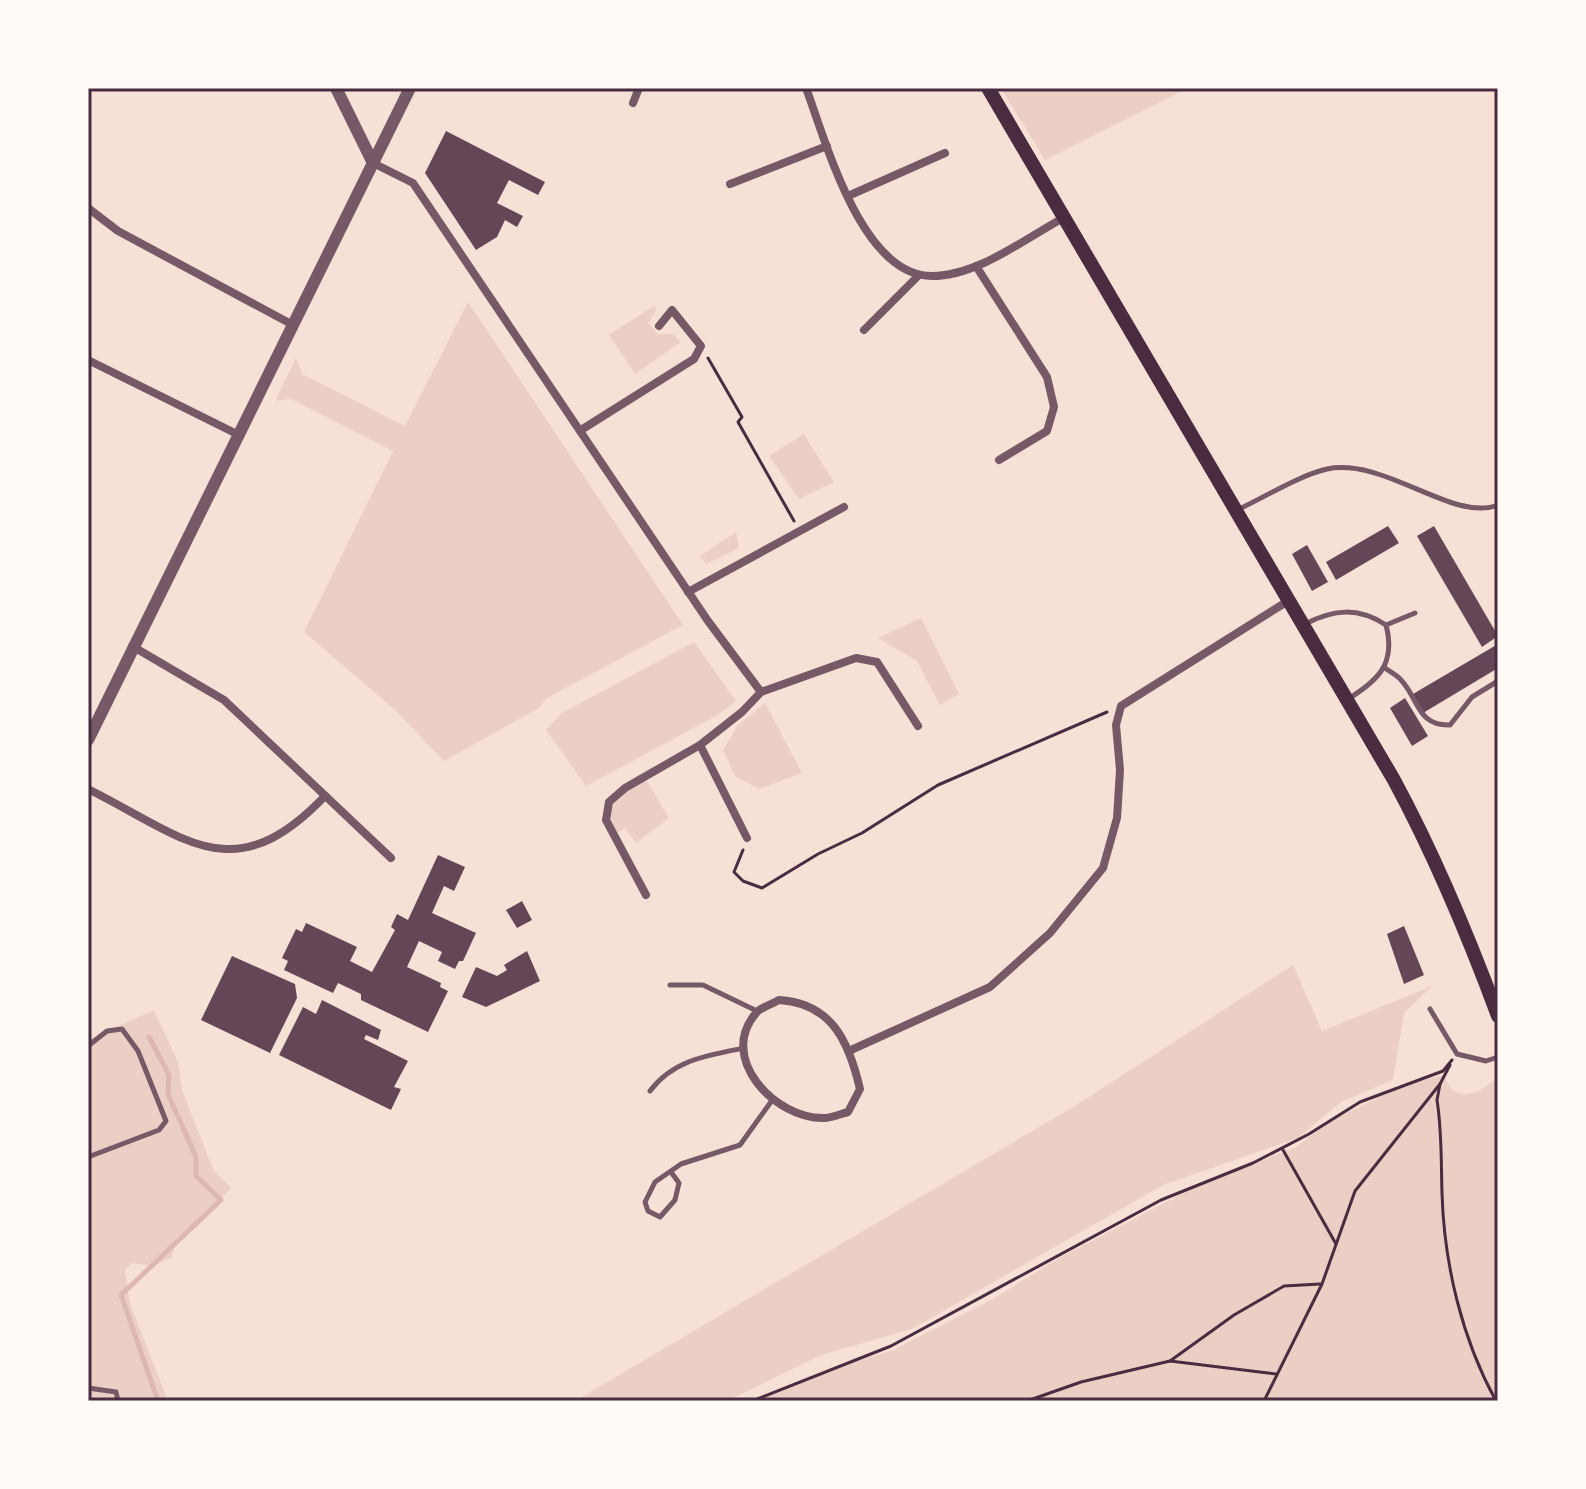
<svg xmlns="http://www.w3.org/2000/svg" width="1586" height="1489" viewBox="0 0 1586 1489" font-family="'Fira Sans',sans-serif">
<rect width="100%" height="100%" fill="#f7e1d7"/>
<!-- green -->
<g fill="#ebcfc5">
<polygon points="1001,88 1188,88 1045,160"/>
<polygon points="468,302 683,625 547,698 539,708 444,761 395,710 304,632 393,451 291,399 275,401 296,358 302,374 405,426"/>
<polygon points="655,305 656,311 648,323 658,334 673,334 681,342 635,374 609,335"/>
<polygon points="804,434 834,482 799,499 769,456"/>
<polygon points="736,532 739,548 706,564 700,556"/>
<polygon points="921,618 959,694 940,705 917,661 878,638"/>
<polygon points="694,642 736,701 716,716 586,786 546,730 562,713"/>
<polygon points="765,703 802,773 759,789 735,776 723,750 737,726"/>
<polygon points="645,778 669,818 636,843 625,828 613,836 606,822 617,795"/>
<polygon points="1293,965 1322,1031 1432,986 1404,1013 1393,1080 1341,1102 1298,1138 1163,1185 912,1329 821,1355 727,1401 575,1401 1078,1104"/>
<polygon points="154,1010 178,1062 182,1090 213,1169 231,1188 193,1227 177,1237 171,1258 153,1266 132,1263 125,1270 130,1304 168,1401 88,1401 88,1040"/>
<path d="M1444 1075C1453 1105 1482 1095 1498 1075V1401H755L830 1370 893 1350 993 1299 1059 1258 1197 1186 1296 1147 1332 1120 1404 1085Z"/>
</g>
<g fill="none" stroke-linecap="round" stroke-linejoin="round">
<!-- stream -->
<polyline stroke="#dcb8b0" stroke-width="5" points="149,1037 169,1075 168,1094 196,1157 196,1176 221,1200 121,1295 158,1401"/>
</g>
<!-- building -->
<g fill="#644757">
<polygon points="446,131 545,182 538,195 509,180 497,203 523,216 517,227 505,220 497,237 476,250 425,173"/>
<polygon points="1388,526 1399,543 1336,580 1326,562"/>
<polygon points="1434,526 1498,636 1482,647 1417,536"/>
<polygon points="1307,545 1328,582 1312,591 1292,554"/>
<polygon points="1498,644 1498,668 1423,713 1413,694"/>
<polygon points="1405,698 1428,736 1412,746 1390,708"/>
<polygon points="438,855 465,867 454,891 444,886 432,913 476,933 463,961 459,961 455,969 438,961 442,952 419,941 407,967 441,983 440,987 448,991 428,1032 361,1000 361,994 338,983 333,993 284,970 288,961 282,958 296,929 302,932 306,923 357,947 350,961 372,972 395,930 391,927 397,914 408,920"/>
<polygon points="522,901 532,920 517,928 506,910"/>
<polygon points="1404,926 1424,975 1404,984 1387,934"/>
<polygon points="527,951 540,981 486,1007 462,997 476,967 497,976 507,970 504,965"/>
<polygon points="232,956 295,984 297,998 270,1053 201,1020"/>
<polygon points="322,1000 381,1030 378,1040 366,1035 364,1039 408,1061 394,1087 401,1089 391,1110 279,1055 303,1007 316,1014"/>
</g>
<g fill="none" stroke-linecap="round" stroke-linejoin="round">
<!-- path -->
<g stroke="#4a2c40" stroke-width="3">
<polyline points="708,358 742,417 738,422 794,521"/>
<polyline points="743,850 734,872 743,881 762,888 818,854 862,833 938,785 1107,712"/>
<path d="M1450 1065 1440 1084 1437 1100C1442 1131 1441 1161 1442 1193 1444 1264 1462 1339 1496 1401"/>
<polyline points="1283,1150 1336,1244"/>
<polyline points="1170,1361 1234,1315 1284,1286 1320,1284"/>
<polyline points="752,1401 891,1346 1161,1200 1253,1163 1309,1134 1360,1102 1443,1071 1452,1060"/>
<polyline points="1027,1401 1081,1382 1170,1361 1276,1374"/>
<polyline points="1264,1401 1322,1284 1355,1191 1440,1084"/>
</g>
<!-- service -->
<g stroke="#755966" stroke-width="5">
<path d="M1237 510C1263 498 1300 475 1327 469 1385 457 1453 523 1498 505"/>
<path d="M1305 624C1334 609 1358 607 1386 625 1396 663 1379 680 1348 699"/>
<polyline points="1386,625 1415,613"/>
<path d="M1385 668C1390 672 1397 675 1401 680 1419 699 1417 726 1450 725L1472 697 1498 681"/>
<polyline points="670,985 703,985 757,1011"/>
<polyline points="1430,1009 1457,1054 1486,1061 1498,1057"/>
<polyline points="88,1046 107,1031 122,1029 138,1051 166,1121 159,1130 88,1157"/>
<path d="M650 1091C673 1060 708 1055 745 1048"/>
<polyline points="671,1172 679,1183 675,1200 660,1217 648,1211 645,1202 655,1182 681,1164 740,1145 773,1099"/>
<polyline points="88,1388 116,1392 118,1401"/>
</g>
<!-- minor -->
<g stroke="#755966" stroke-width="8">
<path d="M806 88C826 141 861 276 932 276 978 276 1026 238 1065 217"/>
<polyline points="633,103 639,88"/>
<polyline points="373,163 413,183 708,621 761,692"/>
<polyline points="730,184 827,146"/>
<polyline points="848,196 945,153"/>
<polyline points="88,208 118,231 293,325"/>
<polyline points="976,266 1047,377 1054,407 1047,431 999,460"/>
<polyline points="864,330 919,275"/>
<polyline points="88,360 239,435"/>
<polyline points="581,430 694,359 701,346 672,310 659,326"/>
<polyline points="688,592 844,507"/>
<polyline points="132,646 224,700 391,858"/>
<polyline points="700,745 747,838"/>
<path d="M88 789C186 838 233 892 325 796"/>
<polyline points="646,895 606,820 609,802 625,788 700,745 742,712 761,692 856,658 877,662 918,726"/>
<path d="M779 1000C832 1003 849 1042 860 1089L848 1112C840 1114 831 1118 824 1118 775 1119 716 1057 757 1012 762 1007 772 1004 779 1000Z"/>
<polyline points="851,1050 990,987 1050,933 1103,868 1117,818 1120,770 1116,725 1121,706 1288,601"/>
</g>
<!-- tertiary -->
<g stroke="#755966" stroke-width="12">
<polyline points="336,88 373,163"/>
<polyline points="88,740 410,88"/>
</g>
<!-- primary -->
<path stroke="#4a2c40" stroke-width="14" d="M988 88 1394 780C1435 856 1468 935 1498 1016"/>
</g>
<!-- border -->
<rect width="1586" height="1489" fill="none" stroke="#fffaf5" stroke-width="180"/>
<rect x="90" y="90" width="1406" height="1309" fill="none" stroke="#4a2c40" stroke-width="3"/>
</svg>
